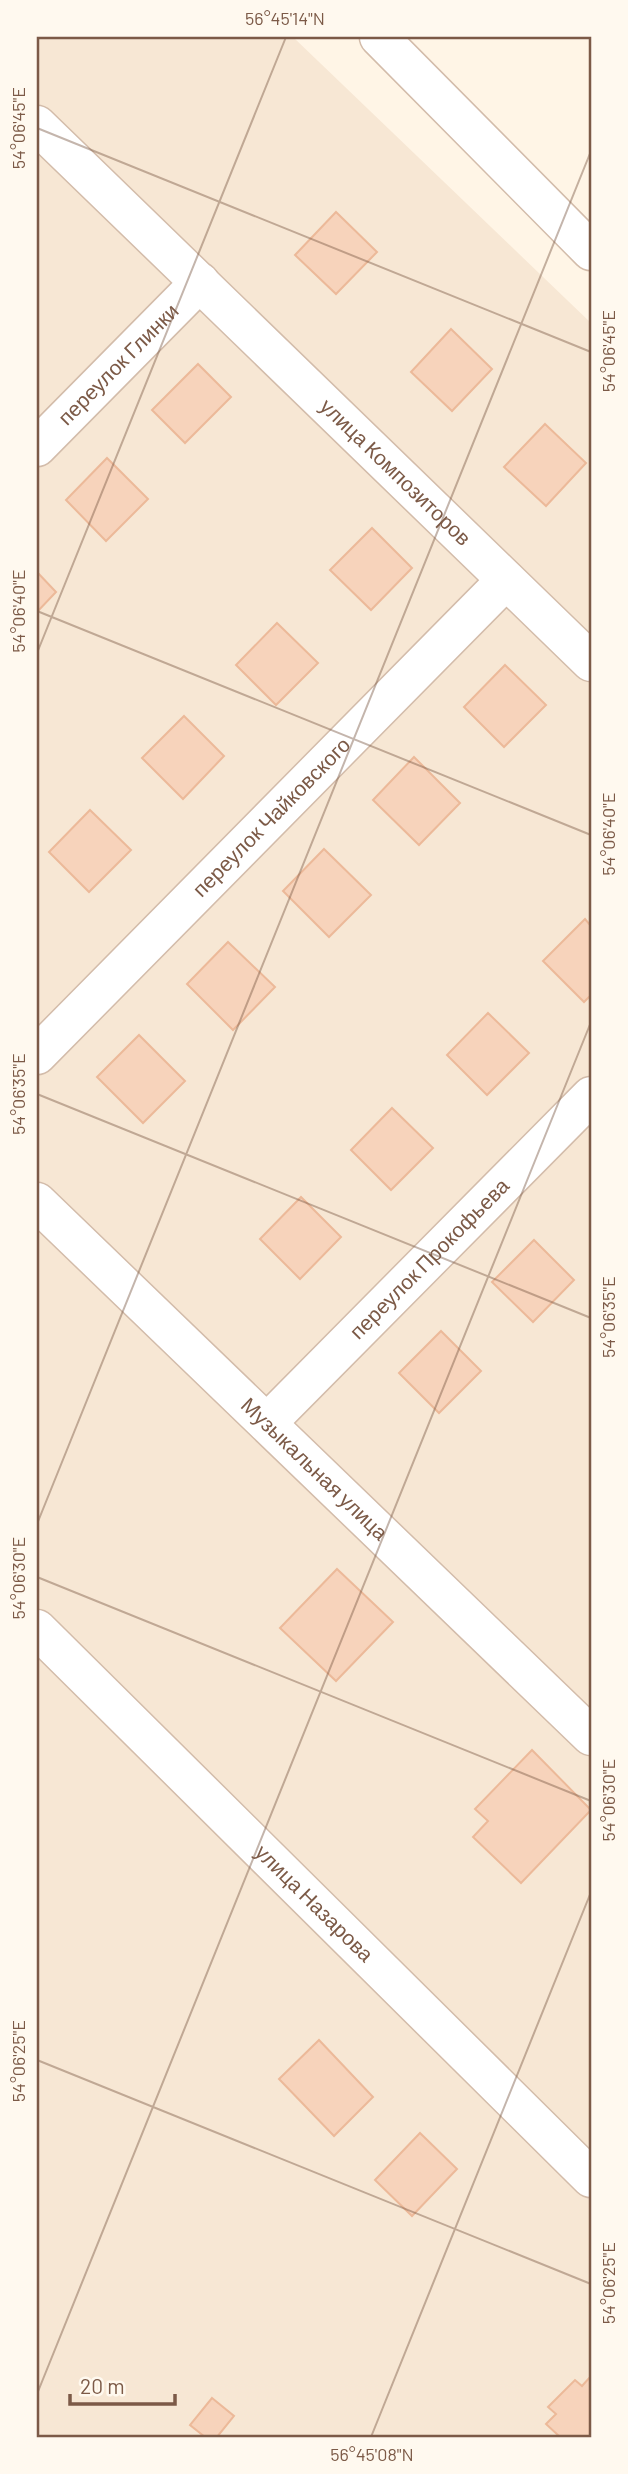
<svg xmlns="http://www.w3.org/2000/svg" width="628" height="2474" viewBox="0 0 628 2474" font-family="Barlow,sans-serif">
<rect width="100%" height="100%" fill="#fff5e6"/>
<!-- residential -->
<polygon fill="#f7e7d4" points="37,37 293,37 591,323 591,2437 37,2437"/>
<!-- building -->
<g fill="#f7d3bb" stroke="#ecb999" stroke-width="2">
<polygon points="336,212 377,252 336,294 295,255"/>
<polygon points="451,329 492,369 452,411 411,372"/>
<polygon points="198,364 231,397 185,443 152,410"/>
<polygon points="545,424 586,463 546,506 504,467"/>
<polygon points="107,458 148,499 106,541 66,500"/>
<polygon points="372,528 412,568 371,610 330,570"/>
<polygon points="37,572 56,592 37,612"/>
<polygon points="277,623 318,663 276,705 236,665"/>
<polygon points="505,665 546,705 504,747 464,707"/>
<polygon points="184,716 224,756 183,799 142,758"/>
<polygon points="414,757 460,803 419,845 373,800"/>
<polygon points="90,810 131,850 89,892 49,852"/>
<polygon points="324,849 371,895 329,937 283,891"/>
<polygon points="585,919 591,926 591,995 584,1002 543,961"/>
<polygon points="228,942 275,987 233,1030 187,984"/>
<polygon points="488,1013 529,1053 487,1095 447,1055"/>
<polygon points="139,1035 185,1081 143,1123 97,1077"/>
<polygon points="392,1108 433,1148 391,1190 351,1150"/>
<polygon points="301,1197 341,1237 300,1279 260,1239"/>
<polygon points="534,1240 574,1280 533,1322 492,1282"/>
<polygon points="441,1331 481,1371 439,1413 399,1373"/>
<polygon points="337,1569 393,1622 336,1681 280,1628"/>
<polygon points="532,1750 591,1810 521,1883 473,1837 488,1821 475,1809"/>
<polygon points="319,2040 373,2097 334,2136 279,2079"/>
<polygon points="420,2133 457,2169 412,2216 375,2180"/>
<polygon points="590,2377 591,2437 560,2437 546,2424 556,2414 548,2407 575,2380 582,2386"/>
<polygon points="212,2398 234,2416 217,2437 205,2437 190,2425"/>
</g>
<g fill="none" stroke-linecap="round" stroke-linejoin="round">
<!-- street casing -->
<g stroke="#d3bcaa" stroke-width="41">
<g id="street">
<polyline points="379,37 591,251"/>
<path id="s1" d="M37 125 591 662"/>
<path id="s2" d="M37 447 200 282"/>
<path id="s3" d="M37 1055 506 580"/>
<path id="s4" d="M37 1202 591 1736"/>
<path id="s5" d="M267 1423 591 1096"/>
<path id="s6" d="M37 1629 591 2178"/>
</g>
</g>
<!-- street -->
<use href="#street" stroke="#fff" stroke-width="38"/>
</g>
<!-- ticks -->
<path fill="none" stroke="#7c5a47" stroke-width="2" stroke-opacity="0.45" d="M37 128 591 352M37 611 591 835M37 653 286 37M37 1094 591 1318M37 1524 591 151M37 1577 591 1801M37 2060 591 2284M37 2394 591 1022M371 2437 591 1892"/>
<g text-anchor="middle" stroke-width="6" stroke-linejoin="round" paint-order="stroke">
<!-- street labels -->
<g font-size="21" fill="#7c5a47" stroke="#fff9ef">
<text dy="7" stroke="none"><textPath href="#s2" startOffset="116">переулок Глинки</textPath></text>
<text dy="7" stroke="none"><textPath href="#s1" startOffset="499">улица Композиторов</textPath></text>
<text dy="7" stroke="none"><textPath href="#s3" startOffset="334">переулок Чайковского</textPath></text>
<text dy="7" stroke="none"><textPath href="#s5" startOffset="231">переулок Прокофьева</textPath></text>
<text dy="7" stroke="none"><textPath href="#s4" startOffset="385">Музыкальная улица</textPath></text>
<text dy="7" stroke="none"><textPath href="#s6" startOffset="390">улица Назарова</textPath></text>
</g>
</g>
<!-- border -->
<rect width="628" height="2474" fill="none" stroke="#fff9ef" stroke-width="77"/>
<!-- scale -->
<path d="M70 2394v10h105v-10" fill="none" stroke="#7c5a47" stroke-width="3.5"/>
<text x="80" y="2394" font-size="21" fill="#7c5a47" stroke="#fff9ef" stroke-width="5" paint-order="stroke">20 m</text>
<rect x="38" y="38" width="552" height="2398" fill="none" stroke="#7c5a47" stroke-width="2.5"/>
<g font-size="18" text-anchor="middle" fill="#7c5a47">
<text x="285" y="25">56°45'14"N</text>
<text transform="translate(19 128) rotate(-90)" y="6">54°06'45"E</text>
<text transform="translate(609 351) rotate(-90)" y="6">54°06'45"E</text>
<text transform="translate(19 611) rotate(-90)" y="6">54°06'40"E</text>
<text transform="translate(609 834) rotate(-90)" y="6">54°06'40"E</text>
<text transform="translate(19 1094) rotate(-90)" y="6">54°06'35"E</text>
<text transform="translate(609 1317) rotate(-90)" y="6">54°06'35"E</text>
<text transform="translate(19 1578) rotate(-90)" y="6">54°06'30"E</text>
<text transform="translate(609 1800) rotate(-90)" y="6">54°06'30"E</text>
<text transform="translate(19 2061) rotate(-90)" y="6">54°06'25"E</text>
<text transform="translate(609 2283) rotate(-90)" y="6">54°06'25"E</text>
<text x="372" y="2461">56°45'08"N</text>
</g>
</svg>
